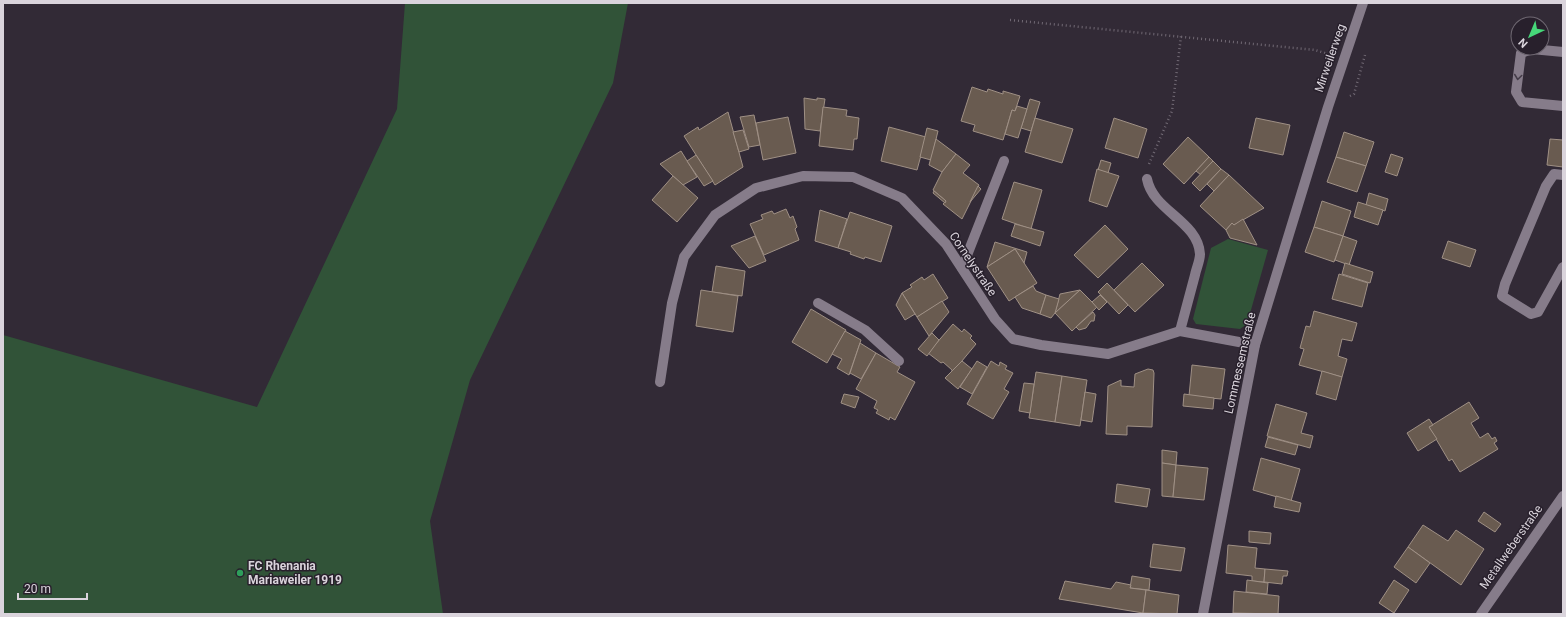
<svg xmlns="http://www.w3.org/2000/svg" width="1566" height="617" viewBox="0 0 1566 617" font-family="Roboto,sans-serif">
<rect width="100%" height="100%" fill="#322a36"/>
<!-- green -->
<g fill="#315338">
<polygon points="405,3 628,3 613,83 470,380 430,521 443,614 3,614 3,335 257,407 397,109"/>
<polygon points="1228,239 1268,250 1247,324 1240,329 1196,324 1193,319 1211,248"/>
</g>
<!-- building -->
<g fill="#695b50" stroke="#9f9085">
<polygon points="972,87 987,92 988,89 1003,94 1003,91 1020,96 1015,111 1012,110 1003,140 973,131 975,125 961,121"/>
<polygon points="804,98 817,100 817,98 825,99 820,131 805,129"/>
<polygon points="1030,99 1040,102 1031,131 1021,128"/>
<polygon points="1017,106 1027,109 1018,138 1005,134 1012,110 1015,111"/>
<polygon points="823,107 847,110 846,116 859,118 857,139 854,139 853,150 819,146"/>
<polygon points="728,112 743,167 715,185 684,136 698,127 699,130"/>
<polygon points="754,115 760,145 749,147 740,117"/>
<polygon points="788,117 796,153 763,160 756,123"/>
<polygon points="1035,118 1073,129 1062,163 1025,152"/>
<polygon points="1114,118 1147,129 1138,158 1105,148"/>
<polygon points="1256,118 1290,125 1283,155 1249,148"/>
<polygon points="889,127 926,137 917,170 881,161"/>
<polygon points="927,128 938,131 931,160 920,157"/>
<polygon points="743,130 749,149 739,152 733,132"/>
<polygon points="1344,132 1374,142 1366,166 1336,157"/>
<polygon points="1188,137 1209,157 1184,184 1163,164"/>
<polygon points="936,139 956,154 942,172 929,165"/>
<polygon points="1550,139 1563,140 1563,167 1547,165"/>
<polygon points="681,151 697,177 683,185 660,164"/>
<polygon points="956,154 970,165 963,173 979,185 962,219 943,204 946,201 933,190 942,172"/>
<polygon points="1391,154 1403,158 1397,176 1385,172"/>
<polygon points="696,155 713,181 704,186 687,161"/>
<polygon points="1209,157 1213,161 1201,175 1196,171"/>
<polygon points="1336,157 1366,166 1357,192 1327,182"/>
<polygon points="1101,160 1111,163 1108,173 1098,170"/>
<polygon points="1213,161 1221,169 1200,191 1192,183"/>
<polygon points="1097,169 1119,176 1107,207 1089,201"/>
<polygon points="1221,169 1229,175 1214,191 1207,184"/>
<polygon points="1229,175 1264,208 1234,225 1232,223 1226,230 1200,206"/>
<polygon points="673,176 698,198 677,222 652,200"/>
<polygon points="1014,182 1042,190 1031,229 1002,219"/>
<polygon points="978,186 981,189 970,202"/>
<polygon points="934,191 946,201 945,203 933,193"/>
<polygon points="1369,193 1388,199 1385,211 1366,205"/>
<polygon points="1322,201 1351,211 1343,236 1314,227"/>
<polygon points="1358,202 1383,210 1378,225 1354,217"/>
<polygon points="786,209 790,218 793,216 797,227 795,229 799,240 764,255 750,224 763,219 761,215 772,211 774,214"/>
<polygon points="820,210 847,219 838,248 815,241"/>
<polygon points="850,212 892,226 881,262 865,257 864,259 850,254 851,252 838,248"/>
<polygon points="1243,219 1257,245 1230,238 1226,230 1232,223 1234,225"/>
<polygon points="1015,224 1044,232 1040,246 1011,236"/>
<polygon points="1105,225 1128,249 1098,278 1074,255"/>
<polygon points="1314,227 1343,236 1334,262 1305,252"/>
<polygon points="755,236 766,261 749,268 731,246"/>
<polygon points="1343,236 1357,241 1349,265 1335,260"/>
<polygon points="1448,241 1476,250 1470,267 1442,258"/>
<polygon points="995,242 1027,252 1024,263 1015,249 987,267"/>
<polygon points="1015,249 1037,283 1009,301 987,267"/>
<polygon points="1142,263 1164,285 1135,312 1114,290"/>
<polygon points="1345,263 1373,272 1370,283 1342,274"/>
<polygon points="716,266 745,271 742,296 712,292"/>
<polygon points="933,274 948,298 917,317 902,293 912,287 910,285 922,277 924,280"/>
<polygon points="1339,274 1368,283 1362,307 1332,299"/>
<polygon points="1107,283 1128,305 1119,314 1098,292"/>
<polygon points="1033,286 1036,291 1046,295 1040,314 1022,308 1015,297"/>
<polygon points="701,290 738,296 733,332 696,326"/>
<polygon points="1080,290 1055,313 1060,294"/>
<polygon points="1080,290 1097,307 1072,331 1055,313"/>
<polygon points="902,293 915,314 905,320 896,305"/>
<polygon points="1046,295 1059,299 1055,313 1051,318 1040,314"/>
<polygon points="1100,295 1107,302 1099,310 1092,302"/>
<polygon points="942,301 949,312 929,336 917,317"/>
<polygon points="811,309 846,330 827,363 792,342"/>
<polygon points="1314,311 1357,323 1352,341 1342,339 1338,356 1347,359 1342,377 1299,365 1304,349 1300,348 1306,326 1310,327"/>
<polygon points="1093,312 1095,315 1094,321 1091,321 1086,328 1079,330 1076,327"/>
<polygon points="953,324 962,332 964,329 972,336 970,338 976,344 952,373 952,370 943,362 941,363 928,353"/>
<polygon points="845,331 861,340 849,375 837,368 842,359 832,354"/>
<polygon points="932,333 939,340 927,356 918,349"/>
<polygon points="860,343 876,353 861,379 850,373"/>
<polygon points="876,353 900,367 897,372 915,382 895,420 890,417 889,420 876,413 878,410 874,408 877,401 856,389"/>
<polygon points="962,361 972,369 958,389 945,378"/>
<polygon points="977,361 987,367 972,394 960,387"/>
<polygon points="991,361 999,366 1000,362 1007,366 1005,369 1013,373 1004,389 1009,392 993,419 967,404"/>
<polygon points="1192,365 1225,369 1221,399 1189,396"/>
<polygon points="1148,369 1153,370 1154,373 1152,427 1127,426 1127,435 1106,434 1108,386 1121,380 1121,386 1134,387 1135,374"/>
<polygon points="1322,371 1342,377 1336,400 1316,394"/>
<polygon points="1036,372 1062,376 1055,422 1029,418"/>
<polygon points="1062,376 1087,380 1080,426 1055,422"/>
<polygon points="1024,383 1034,384 1030,413 1019,411"/>
<polygon points="1085,392 1096,394 1092,422 1081,420"/>
<polygon points="844,394 859,397 855,408 841,403"/>
<polygon points="1184,394 1214,398 1213,409 1183,406"/>
<polygon points="1469,402 1479,418 1471,423 1480,438 1488,433 1492,439 1495,437 1497,441 1494,443 1498,449 1460,472 1452,459 1449,461 1429,427"/>
<polygon points="1276,404 1307,413 1301,433 1313,436 1310,448 1267,436"/>
<polygon points="1429,419 1433,425 1429,427 1437,439 1418,451 1407,433"/>
<polygon points="1268,437 1298,445 1295,455 1265,447"/>
<polygon points="1162,450 1177,452 1176,465 1162,463"/>
<polygon points="1261,458 1300,469 1291,501 1253,490"/>
<polygon points="1162,463 1176,465 1173,497 1162,496"/>
<polygon points="1176,465 1208,468 1204,500 1173,497"/>
<polygon points="1117,484 1150,489 1147,507 1115,502"/>
<polygon points="1276,496 1301,503 1299,512 1274,507"/>
<polygon points="1484,512 1501,524 1495,532 1478,521"/>
<polygon points="1423,525 1448,541 1456,530 1484,549 1461,585 1408,547"/>
<polygon points="1249,531 1271,533 1270,544 1249,542"/>
<polygon points="1153,544 1185,548 1181,571 1150,567"/>
<polygon points="1228,545 1257,548 1255,568 1265,569 1264,582 1252,581 1252,576 1226,573"/>
<polygon points="1408,547 1430,563 1416,583 1394,567"/>
<polygon points="1265,569 1288,571 1287,576 1283,576 1282,584 1264,582"/>
<polygon points="1132,576 1150,579 1149,590 1130,588"/>
<polygon points="1247,580 1268,583 1267,594 1246,592"/>
<polygon points="1394,580 1409,590 1394,613 1379,603"/>
<polygon points="1065,581 1111,589 1116,582 1131,585 1130,588 1146,590 1143,613 1059,599"/>
<polygon points="1146,590 1179,595 1177,614 1143,613"/>
<polygon points="1234,591 1279,596 1278,614 1233,613"/>
</g>
<g fill="none" stroke-linecap="round" stroke-linejoin="round">
<!-- path -->
<g stroke="#716974" stroke-width="2.5" stroke-dasharray="1 3" stroke-linecap="butt">
<polyline points="1010,20 1315,50 1328,54"/>
<polyline points="1350,96 1354,94 1365,55"/>
<polyline points="1149,164 1172,111 1181,36"/>
</g>
<!-- minor -->
<g stroke="#867c8a" stroke-width="10">
<polyline points="1563,52 1532,49 1521,53 1516,92 1522,102 1563,106"/>
<polyline points="1563,175 1554,174 1546,186 1505,284 1502,296 1531,314 1538,312 1563,267"/>
<path d="M1147 179C1153 211 1198 221 1200 254 1200 261 1196 269 1195 275 1190 294 1185 313 1180 331"/>
<polyline points="962,268 1004,161"/>
<polyline points="818,303 865,330 899,361"/>
<polyline points="660,382 672,303 684,257 715,215 756,188 803,176 853,177 902,198 946,244 995,319 1013,339 1041,345 1108,354 1180,331 1255,345"/>
<polyline points="1203,614 1255,345 1328,107 1363,3"/>
<polyline points="1481,614 1563,496"/>
</g>
</g>
<!-- one-way arrows -->
<defs><path id="oneway-chevron" d="M-2-3.5L2.5 0L-2 3.5" fill="none" stroke-width="1.6" stroke-linecap="round" stroke-linejoin="round"/></defs>
<use stroke="#443c48" href="#oneway-chevron" transform="translate(1518 77) rotate(98)"/>
<!-- markers -->
<circle fill="#2e9e5b" stroke="#28202c" stroke-width="1.5" cx="240" cy="573" r="4"/>
<g text-anchor="middle" stroke-width="3" stroke-linejoin="round" paint-order="stroke">
<!-- street labels -->
<g font-size="12" fill="#dad4dc" stroke="#28202c">
<text transform="translate(1330 58) rotate(-71)" y="4">Mirweilerweg</text>
<text transform="translate(973 264) rotate(56)" y="4">Cornelystraße</text>
<text transform="translate(1240 363) rotate(-77)" y="4">Lommessemstraße</text>
<text transform="translate(1511 547) rotate(-55)" y="4">Metallweberstraße</text>
</g>
<!-- poi labels -->
<g font-size="12" font-weight="bold" fill="#dad4dc" stroke="#28202c" text-anchor="start">
<text x="248" y="570">FC Rhenania<tspan x="248" dy="14">Mariaweiler 1919</tspan></text>
</g>
</g>
<!-- border -->
<rect width="1566" height="617" fill="none" stroke="#dad4dc" stroke-width="8"/>
<!-- north arrow -->
<g transform="translate(1530 36) rotate(224)"><circle r="19" fill="#28202c" stroke="#6f6872"/>
<path d="M0-3L7 15L0 10L-7 15Z" fill="#46d779"/>
<text y="-6" font-size="11" font-weight="bold" text-anchor="middle" fill="#dad4dc">N</text>
</g>
<!-- scale -->
<path d="M18 593v6h69v-6" fill="none" stroke="#dad4dc" stroke-width="2"/>
<text x="24" y="593" font-size="12" fill="#dad4dc" stroke="#28202c" stroke-width="3" paint-order="stroke">20 m</text>
</svg>
